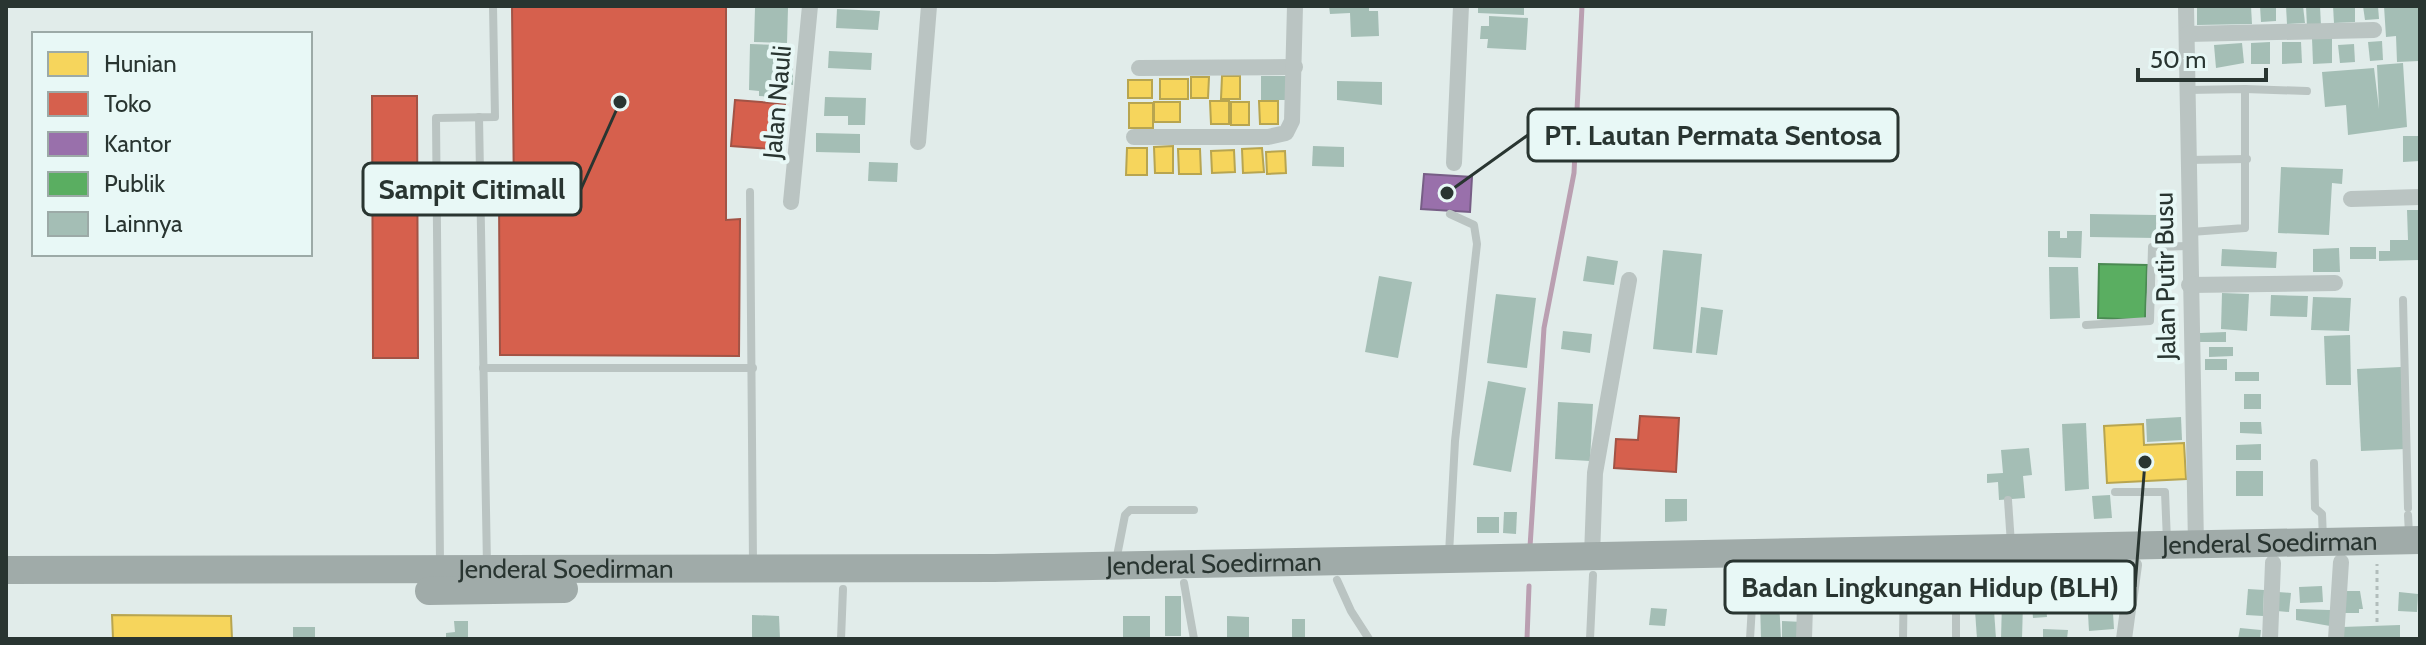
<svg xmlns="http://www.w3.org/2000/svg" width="2426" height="645" viewBox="0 0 2426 645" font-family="Cabin,sans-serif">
<rect width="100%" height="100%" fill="#e1ecea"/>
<!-- homes -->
<g fill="#f6d55c" stroke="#b8a54f" stroke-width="2">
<polygon points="1222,76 1240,76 1240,99 1221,99"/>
<polygon points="1191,77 1209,77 1208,98 1191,98"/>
<rect x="1160" y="79" width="28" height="20"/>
<rect x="1128" y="80" width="24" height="18"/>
<polygon points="1210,101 1229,101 1229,124 1211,124"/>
<polygon points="1259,101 1278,101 1278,124 1260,124"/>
<rect x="1154" y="102" width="26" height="20"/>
<rect x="1231" y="102" width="18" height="23"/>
<rect x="1129" y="103" width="24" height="25"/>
<polygon points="1173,146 1173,173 1155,173 1154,147"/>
<polygon points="1127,148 1147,148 1147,175 1126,175"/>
<polygon points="1262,148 1264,172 1243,173 1242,149"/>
<polygon points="1178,149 1200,149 1201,174 1179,174"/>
<polygon points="1234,150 1235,172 1212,173 1211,151"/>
<polygon points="1285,151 1286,173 1267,174 1266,152"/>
<polygon points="2143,424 2144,445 2184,443 2186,479 2107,483 2104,426"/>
<polygon points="112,615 231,616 232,639 113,639"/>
</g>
<!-- shops -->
<g fill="#d6604d" stroke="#a25345" stroke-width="2">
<polygon points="512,6 726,6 726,220 740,219 739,356 500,355 499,198 514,198"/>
<polygon points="372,96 417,96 418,358 373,358"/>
<polygon points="735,100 785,104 782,150 731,146"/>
<polygon points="1640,416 1679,418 1676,472 1614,468 1616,439 1638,440"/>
</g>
<!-- offices -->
<polygon fill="#9970ab" stroke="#775e86" stroke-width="2" points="1424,174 1472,177 1470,212 1421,209"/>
<!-- public -->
<polygon fill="#5aae61" stroke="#4b8a53" stroke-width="2" points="2099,264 2147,265 2145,320 2098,318"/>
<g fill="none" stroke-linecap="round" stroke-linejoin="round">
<!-- stream -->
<g stroke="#ba9fb1" stroke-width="5">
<polyline points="1530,547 1544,328 1574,173 1582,6"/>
<polyline points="1527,639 1529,586"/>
</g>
</g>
<!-- building -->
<g fill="#a4beb5">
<polygon points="1329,6 1369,6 1369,11 1378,11 1379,36 1351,37 1350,13 1330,14"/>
<polygon points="1478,6 1524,6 1524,15 1478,13"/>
<polygon points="2197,6 2251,6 2252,24 2197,25"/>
<polygon points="2260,6 2276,6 2276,21 2261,22"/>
<polygon points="2286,6 2303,6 2305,23 2287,24"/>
<polygon points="2306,6 2320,6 2321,26 2307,27"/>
<polygon points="2333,6 2355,6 2355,22 2334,23"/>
<polygon points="2363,6 2378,6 2379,19 2365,20"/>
<polygon points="2384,6 2420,6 2419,61 2397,62 2396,36 2386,37"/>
<polygon points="755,8 788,8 787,43 754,42"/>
<polygon points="837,9 880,11 878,30 836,28"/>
<polygon points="1489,16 1528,18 1526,50 1487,48 1488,39 1480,39 1481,26 1489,26"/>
<polygon points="2332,37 2332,63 2313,64 2312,38"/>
<polygon points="2382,41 2383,60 2370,61 2368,42"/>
<polygon points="2270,42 2270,64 2251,64 2251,43"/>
<polygon points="2282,42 2301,42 2302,63 2282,64"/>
<polygon points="2242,43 2244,63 2216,68 2214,45"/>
<polygon points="750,44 781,45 781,58 789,58 789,66 793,66 793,85 788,85 787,91 773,91 773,97 759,96 759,91 749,90"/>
<polygon points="2354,44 2355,62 2340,63 2338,45"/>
<polygon points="829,51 872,53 871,70 828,68"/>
<polygon points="2403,63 2407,127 2348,135 2346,105 2325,107 2322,72 2374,68 2379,109 2377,65"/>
<rect x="1261" y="76" width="26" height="24"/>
<polygon points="1337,81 1382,82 1382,105 1337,100"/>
<polygon points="825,97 866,98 865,125 848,125 848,116 824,116"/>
<polygon points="816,133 860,134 860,153 816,152"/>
<polygon points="2403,136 2420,136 2420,161 2403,162"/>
<polygon points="1313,146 1344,147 1344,167 1312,166"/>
<polygon points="869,162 898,163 897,182 868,181"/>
<polygon points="2281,167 2343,169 2342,184 2332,183 2329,235 2278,233"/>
<polygon points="2407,210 2420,210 2420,260 2379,261 2379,251 2390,251 2390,240 2408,240"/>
<polygon points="2090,214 2156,215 2156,238 2090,237"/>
<polygon points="2048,231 2060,231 2060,238 2067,238 2067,231 2082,231 2081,258 2048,257"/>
<rect x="2350" y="247" width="26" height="12"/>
<polygon points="2339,248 2340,272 2313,272 2313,249"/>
<polygon points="2222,249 2277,252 2276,268 2221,266"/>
<polygon points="1663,250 1702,254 1692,353 1653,349"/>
<polygon points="1587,256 1618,261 1614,285 1583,281"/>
<polygon points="2049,267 2078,267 2080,318 2050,319"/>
<polygon points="1379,276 1412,282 1398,358 1365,352"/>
<polygon points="2222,293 2249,294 2247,331 2221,329"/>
<polygon points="1496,294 1536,298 1527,368 1487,363"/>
<polygon points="2271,295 2308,296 2307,317 2270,316"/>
<polygon points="2313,297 2351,298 2349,331 2311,330"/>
<polygon points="1701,307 1723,310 1717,355 1696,353"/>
<polygon points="1563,331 1592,334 1590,353 1561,349"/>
<polygon points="2226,332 2226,342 2200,342 2200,333"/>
<polygon points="2350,335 2351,385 2326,385 2324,336"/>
<polygon points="2209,347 2233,347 2233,356 2209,357"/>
<rect x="2205" y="359" width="22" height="11"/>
<polygon points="2401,367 2405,449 2361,451 2357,369"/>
<rect x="2235" y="372" width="24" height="9"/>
<polygon points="1488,381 1526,388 1511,472 1473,465"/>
<rect x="2244" y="394" width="17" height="15"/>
<polygon points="1558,402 1593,404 1590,461 1555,459"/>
<polygon points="2181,417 2182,440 2147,442 2146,419"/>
<polygon points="2240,422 2261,422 2262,434 2240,433"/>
<polygon points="2086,423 2089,489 2065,491 2062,424"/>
<polygon points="2261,444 2261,460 2236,460 2236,445"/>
<polygon points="2029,448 2032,475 2023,476 2025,498 1999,500 1998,482 1987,483 1987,474 2003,473 2001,450"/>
<rect x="2236" y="471" width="27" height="25"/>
<polygon points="2110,495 2112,518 2094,519 2092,496"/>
<polygon points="1665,499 1687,499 1687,521 1665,522"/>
<polygon points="1504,512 1517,512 1516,534 1503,533"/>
<rect x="1477" y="517" width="22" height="16"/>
<polygon points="2322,586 2323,602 2300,603 2299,587"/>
<polygon points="2248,589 2264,590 2263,616 2246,615"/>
<polygon points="2345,591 2360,591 2363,609 2359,609 2359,613 2345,613"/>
<polygon points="2278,592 2291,593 2289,612 2277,611"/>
<polygon points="2399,592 2418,594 2417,612 2398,611"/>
<polygon points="2045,593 2047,617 2033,618 2031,594"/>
<polygon points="1993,595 1996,639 1977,639 1974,596"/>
<rect x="1165" y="596" width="16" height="40"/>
<polygon points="1779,600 1781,639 1761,639 1760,601"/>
<polygon points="2002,602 2023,603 2022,639 2001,639"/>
<polygon points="1651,608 1667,609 1665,626 1649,625"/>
<polygon points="2296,609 2330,610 2330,626 2296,620"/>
<polygon points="2113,613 2114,629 2089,631 2088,614"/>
<polygon points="752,615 779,616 780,639 752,639"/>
<rect x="1123" y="616" width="27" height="23"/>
<polygon points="1227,616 1249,617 1249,639 1227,639"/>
<rect x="1292" y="619" width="13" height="20"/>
<polygon points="454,621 468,621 468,639 446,639 446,633 455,632"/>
<polygon points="1782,621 1803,622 1802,639 1782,639"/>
<polygon points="2400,625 2400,639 2343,639 2342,627"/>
<rect x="293" y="627" width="22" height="12"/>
<polygon points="2240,628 2261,630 2260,639 2238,639"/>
<polygon points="2043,629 2068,630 2067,639 2043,639"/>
</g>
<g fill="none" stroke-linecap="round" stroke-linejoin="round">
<!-- path -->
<polyline stroke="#b2bdbb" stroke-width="3" stroke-dasharray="4 4" stroke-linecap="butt" points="2377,622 2377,564"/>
<!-- lane -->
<g stroke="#bac4c2" stroke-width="8">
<polyline points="2245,89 2307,91"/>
<polyline points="2188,90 2245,89 2245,228 2191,232"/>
<polyline points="479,117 487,566"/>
<polyline points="2188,160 2247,159"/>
<polyline points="750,192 753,564"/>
<polyline points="2403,300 2408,508"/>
<polyline points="2086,325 2150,321 2152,247 2188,246"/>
<polyline points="483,368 753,368"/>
<polyline points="2314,463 2315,508 2322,514 2323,539"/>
<polyline points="2115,492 2165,492 2167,541"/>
<polyline points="2008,500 2011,544"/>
<polyline points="2408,515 2409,534"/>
<polyline points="1449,554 1455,441 1477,244 1474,225 1450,214"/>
<polyline points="1116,561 1125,515 1130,510 1194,510"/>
<polyline points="440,563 436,118 495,117 493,6"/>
<polyline points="1337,580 1351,611 1369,639"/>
<polyline points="1184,583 1194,639"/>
<polyline points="1956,637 1956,568"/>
<polyline points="841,639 843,589"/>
<polyline points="1590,639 1593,575"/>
<polyline points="1750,639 1754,572"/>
<polyline points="1903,639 1904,569"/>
</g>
<!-- street -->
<g stroke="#bac4c2" stroke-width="16">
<polyline points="2186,6 2196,545"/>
<polyline points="2187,34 2374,30"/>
<polyline points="1139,68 1295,67"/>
<polyline points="1134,137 1268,137 1286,133 1292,121 1295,6"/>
<polyline points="918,142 929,6"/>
<polyline points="1454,163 1461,6"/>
<polyline points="2351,199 2420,197"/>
<polyline points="791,202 810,6"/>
<polyline points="2189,285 2335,283"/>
<polyline points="1592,556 1595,473 1629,280"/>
<polyline points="1804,639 1806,571"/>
<polyline points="2124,639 2134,565"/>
<polyline points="2270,639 2273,563"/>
<polyline points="2336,639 2341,562"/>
</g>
<!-- highway -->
<g stroke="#a0aba9" stroke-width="28">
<path id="s1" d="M6 570 994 568 2420 540"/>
<polyline points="429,591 564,589"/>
</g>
</g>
<g text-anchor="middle" stroke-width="8" stroke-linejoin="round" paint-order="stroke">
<!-- street labels -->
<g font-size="26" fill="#293531" stroke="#e8f8f6">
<text transform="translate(777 102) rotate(-85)" y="9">Jalan Nauli</text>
<text transform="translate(2165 276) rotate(-91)" y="9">Jalan Putir Busu</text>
<text dy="9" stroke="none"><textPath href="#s1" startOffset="2264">Jenderal Soedirman</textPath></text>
<text dy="9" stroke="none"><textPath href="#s1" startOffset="1208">Jenderal Soedirman</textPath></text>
<text dy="9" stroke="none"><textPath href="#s1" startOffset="560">Jenderal Soedirman</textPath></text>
</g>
</g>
<!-- callouts -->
<path fill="none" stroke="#293531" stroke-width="3" d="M1447 193L1528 135M620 102L581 189M2145 462L2135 587"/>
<g fill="#293531" stroke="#e8f8f6" stroke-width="3">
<circle cx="1447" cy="193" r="8"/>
<circle cx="620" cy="102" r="8"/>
<circle cx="2145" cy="462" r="8"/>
</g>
<g fill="#e8f8f6" stroke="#293531" stroke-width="3">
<rect x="1528" y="109" width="370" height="52" rx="8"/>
<rect x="363" y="163" width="218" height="52" rx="8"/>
<rect x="1725" y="561" width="410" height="52" rx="8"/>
</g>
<g font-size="28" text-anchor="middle" font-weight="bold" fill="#293531">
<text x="1713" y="145">PT. Lautan Permata Sentosa</text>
<text x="472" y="199">Sampit Citimall</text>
<text x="1930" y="597">Badan Lingkungan Hidup (BLH)</text>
</g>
<!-- border -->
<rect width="2426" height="645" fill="none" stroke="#293531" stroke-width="16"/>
<!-- legend -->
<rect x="32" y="32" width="280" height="224" fill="#e8f8f6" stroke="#9caaa7" stroke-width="2"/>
<rect x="48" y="52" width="40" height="24" fill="#f6d55c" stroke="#9caaa7" stroke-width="2"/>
<text x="104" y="72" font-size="24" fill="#293531">Hunian</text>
<rect x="48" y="92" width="40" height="24" fill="#d6604d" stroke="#9caaa7" stroke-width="2"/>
<text x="104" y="112" font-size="24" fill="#293531">Toko</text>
<rect x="48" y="132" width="40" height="24" fill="#9970ab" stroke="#9caaa7" stroke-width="2"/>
<text x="104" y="152" font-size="24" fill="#293531">Kantor</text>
<rect x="48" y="172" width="40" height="24" fill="#5aae61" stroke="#9caaa7" stroke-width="2"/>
<text x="104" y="192" font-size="24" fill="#293531">Publik</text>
<rect x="48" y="212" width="40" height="24" fill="#a4beb5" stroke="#9caaa7" stroke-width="2"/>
<text x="104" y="232" font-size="24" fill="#293531">Lainnya</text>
<!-- scale -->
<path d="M2138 68v12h128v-12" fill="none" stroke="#293531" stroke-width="4"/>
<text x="2150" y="68" font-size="24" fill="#293531" stroke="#e8f8f6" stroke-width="6" paint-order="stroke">50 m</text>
</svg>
